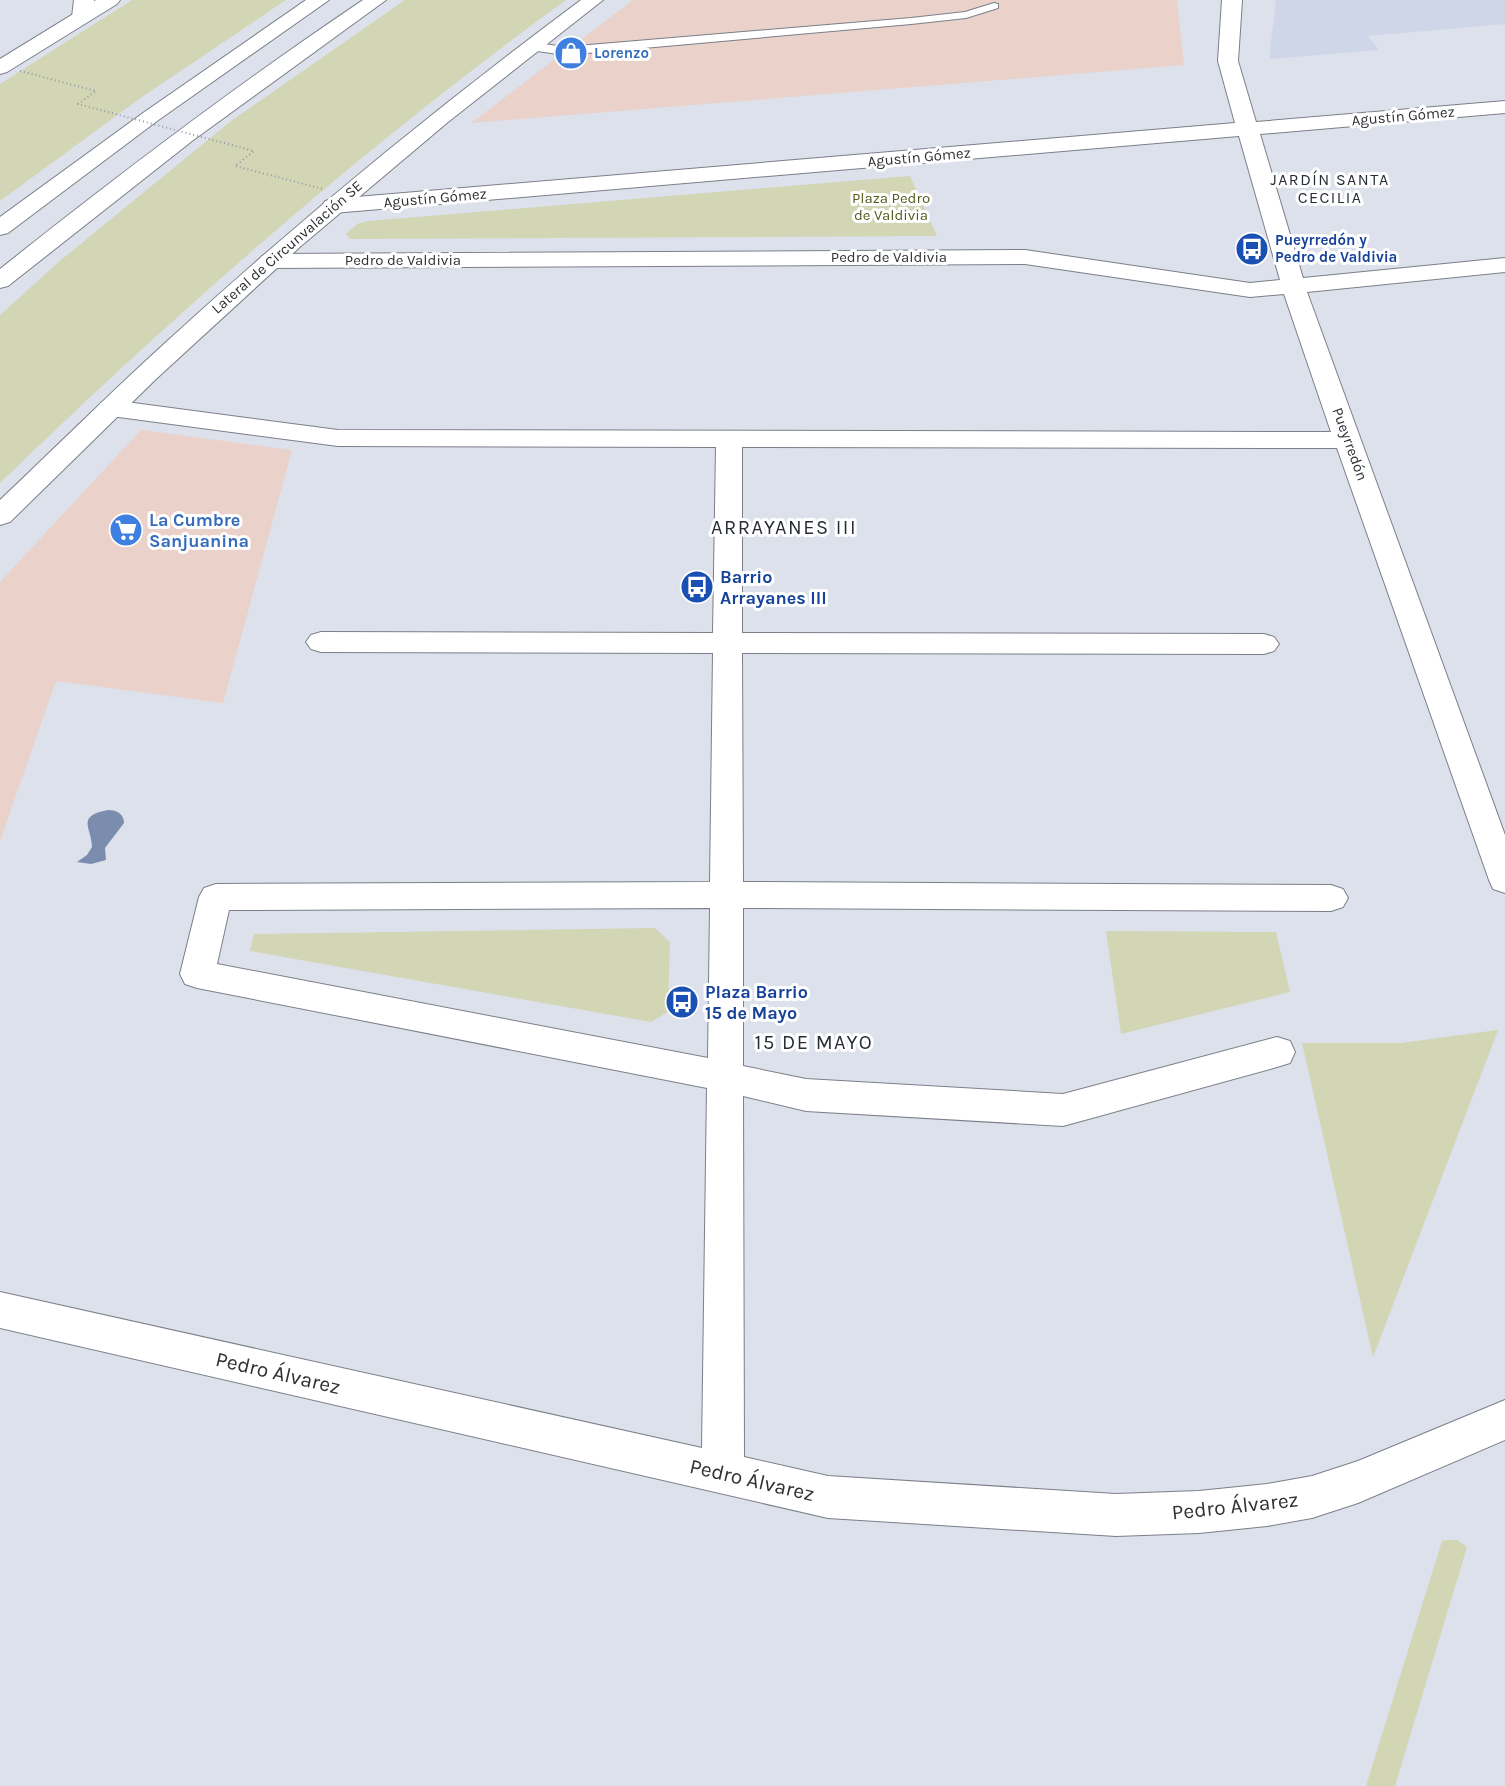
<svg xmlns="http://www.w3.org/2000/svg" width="1505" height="1786" viewBox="0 0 1505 1786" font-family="Karla,sans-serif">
<rect width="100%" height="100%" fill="#dce1ec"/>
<!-- commercial -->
<g fill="#ead1c9">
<polygon points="633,0 1177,0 1184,65 471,123"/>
<polygon points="141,430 292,450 223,703 56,681 0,841 0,582"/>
</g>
<!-- built -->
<polygon fill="#ced6e7" points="1276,0 1505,0 1505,24 1368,36 1379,50 1269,59"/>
<!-- green -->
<g fill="#d2d6b5">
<polygon points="132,0 286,0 142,97 0,201 0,84"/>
<path d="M405 0H566C365 146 179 310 0 483V315L61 260 231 121Z"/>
<polygon points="910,176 937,236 350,239 346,234 357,224 368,221"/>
<polygon points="655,928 670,942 668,1012 651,1022 250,951 254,934"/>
<polygon points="1106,931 1276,932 1290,992 1121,1034"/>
<polygon points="1498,1030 1373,1357 1302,1043 1401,1043"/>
<polygon points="1448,1540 1457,1540 1467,1547 1395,1786 1366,1786 1442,1541"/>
</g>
<!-- water -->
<path fill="#7a8dae" d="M108 810C117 810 124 814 124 823L105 848 106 860 91 864 77 862 87 855 92 847C92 828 75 816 108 810Z"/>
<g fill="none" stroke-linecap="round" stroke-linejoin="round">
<!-- service casing -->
<g stroke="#7b7f89" stroke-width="2">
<polygon id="service" points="994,3 998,4 998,8 966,18 911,24 565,55 530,50 524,46 530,42 565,47 911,18 965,12"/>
</g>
<!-- minor casing -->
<g stroke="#7b7f89" stroke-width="2">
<g id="minor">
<polygon points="74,0 94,0 92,17 89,21 75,21 72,17"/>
<path d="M1222 0H1242L1238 61 1256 122 1505 101V113L1260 134 1303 278 1505 258V272L1307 292 1505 835V893L1493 889 1489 880 1337 448 742 447V633L1264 634 1274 637 1279 644 1274 651 1264 654 742 653 743 882 1331 885 1343 889 1348 898 1343 907 1331 911 743 908V1066L806 1079 1063 1094 1277 1037 1290 1041 1295 1052 1290 1063 1277 1067 1063 1126 806 1111 743 1096 744 1457 828 1476 1116 1494 1199 1491 1267 1484 1312 1476 1358 1461 1505 1400V1440L1358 1503 1312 1518 1267 1526 1199 1533 1116 1536 828 1518 0 1328V1292L702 1448 707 1088 197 988 185 984 180 974 199 897 204 888 216 884 710 882 713 653 321 652 311 649 306 642 311 635 321 632 713 633 716 447 338 446 111 416 102 414 98 408 102 402 111 400 338 430 1331 432 1284 294 1250 297 1025 264 270 268 262 266 258 261 262 256 270 254 1025 250 1250 283 1280 280 1239 136 333 213 325 211 322 206 325 201 333 199 1235 123 1218 61ZM710 908 708 1058 217 964 229 910Z"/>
</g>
</g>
<!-- tertiary casing -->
<g stroke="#7b7f89" stroke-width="2">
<g id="tertiary">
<polygon points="96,0 120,0 117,4 7,72 0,74 0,59"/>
<path d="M581 0H603L448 122 301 246 156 379 10 522 0 525V500C55 448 108 395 164 344 297 222 436 108 581 0Z"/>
</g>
</g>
<!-- motorway casing -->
<g stroke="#7b7f89" stroke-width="2">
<g id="motorway">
<polygon points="306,0 329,0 157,121 8,233 0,235 0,217 143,113"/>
<path d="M363 0H386L192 141 8 286 0 288V269C118 175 238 84 363 0Z"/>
</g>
</g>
<!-- service -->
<use href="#service" fill="#fff" fill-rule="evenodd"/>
<!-- minor -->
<use href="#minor" fill="#fff" fill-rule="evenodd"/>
<!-- tertiary -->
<use href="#tertiary" fill="#fff" fill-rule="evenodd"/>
<!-- motorway -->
<use href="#motorway" fill="#fff" fill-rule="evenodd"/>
<!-- path-bridge -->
<polyline stroke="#9699a2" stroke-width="2" stroke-dasharray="1 3" stroke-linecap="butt" points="20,71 96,91 78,104 254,151 235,166 323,189"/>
</g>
<!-- icons -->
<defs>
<g id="shop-disc" transform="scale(1.725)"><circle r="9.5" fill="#3f7fe0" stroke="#fff"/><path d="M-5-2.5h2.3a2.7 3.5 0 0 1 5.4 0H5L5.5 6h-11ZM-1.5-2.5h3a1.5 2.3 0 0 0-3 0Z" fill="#fff"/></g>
<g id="bus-disc" transform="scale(1.725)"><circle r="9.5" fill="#1a4fb4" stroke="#fff"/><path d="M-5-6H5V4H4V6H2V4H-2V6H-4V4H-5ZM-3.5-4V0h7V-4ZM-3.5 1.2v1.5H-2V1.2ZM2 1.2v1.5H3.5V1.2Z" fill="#fff"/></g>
<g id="supermarket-disc" transform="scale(1.725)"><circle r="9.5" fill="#3f7fe0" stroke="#fff"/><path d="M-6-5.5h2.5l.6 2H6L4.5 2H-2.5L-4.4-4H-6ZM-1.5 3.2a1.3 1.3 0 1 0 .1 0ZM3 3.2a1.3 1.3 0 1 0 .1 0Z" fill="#fff"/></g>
</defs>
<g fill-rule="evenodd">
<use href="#shop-disc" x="571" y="53"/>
<use href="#bus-disc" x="1252" y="249"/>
<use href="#supermarket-disc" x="126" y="530"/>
<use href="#bus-disc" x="697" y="587"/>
<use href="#bus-disc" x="682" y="1002"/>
</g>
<g text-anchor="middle" stroke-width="6" stroke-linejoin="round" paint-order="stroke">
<!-- far-shop labels -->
<g font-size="15" font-weight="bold" fill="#366cbe" stroke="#fff" text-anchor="start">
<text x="594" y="58">Lorenzo</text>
</g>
<!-- far-street labels -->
<g font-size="15" fill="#2f3135" stroke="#fff">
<text transform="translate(1403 116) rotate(-5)" y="5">Agustín Gómez</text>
<text transform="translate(919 157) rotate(-5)" y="5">Agustín Gómez</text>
<text transform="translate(435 198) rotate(-5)" y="5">Agustín Gómez</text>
<text transform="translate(287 247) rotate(-41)" y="5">Lateral de Circunvalación SE</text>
<text x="889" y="262">Pedro de Valdivia</text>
<text x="403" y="265">Pedro de Valdivia</text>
<text transform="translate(1350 444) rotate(70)" y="5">Pueyrredón</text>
</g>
<!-- far-park labels -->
<g font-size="15" fill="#565a1c" stroke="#fff">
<text x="891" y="203">Plaza Pedro<tspan x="891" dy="17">de Valdivia</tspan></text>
</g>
<!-- far-transit labels -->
<g font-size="15" font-weight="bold" fill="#164399" stroke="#fff" text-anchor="start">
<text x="1275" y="245">Pueyrredón y<tspan x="1275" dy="17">Pedro de Valdivia</tspan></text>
</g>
<!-- far-neighbourhood labels -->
<g font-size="16" letter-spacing="1.5" fill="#272b33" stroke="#fff">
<text x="1330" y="185">JARDÍN SANTA<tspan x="1330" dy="18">CECILIA</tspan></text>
</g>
<!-- shop labels -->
<g font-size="18" font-weight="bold" fill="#366cbe" stroke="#fff" text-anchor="start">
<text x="149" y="526">La Cumbre<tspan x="149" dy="21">Sanjuanina</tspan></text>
</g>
<!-- transit labels -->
<g font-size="18" font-weight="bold" fill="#164399" stroke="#fff" text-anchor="start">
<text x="720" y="583">Barrio<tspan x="720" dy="21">Arrayanes III</tspan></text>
<text x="705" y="998">Plaza Barrio<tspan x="705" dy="21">15 de Mayo</tspan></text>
</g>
<!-- neighbourhood labels -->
<g font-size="20" letter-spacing="1.5" fill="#272b33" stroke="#fff">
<text x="784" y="534">ARRAYANES III</text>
<text x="814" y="1049">15 DE MAYO</text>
</g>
<!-- near-street labels -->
<g font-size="21" fill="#2f3135" stroke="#fff">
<text transform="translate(278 1373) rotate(13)" y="7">Pedro Álvarez</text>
<text transform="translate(752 1480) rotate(13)" y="7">Pedro Álvarez</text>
<text transform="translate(1235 1506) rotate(-6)" y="7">Pedro Álvarez</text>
</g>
</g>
</svg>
